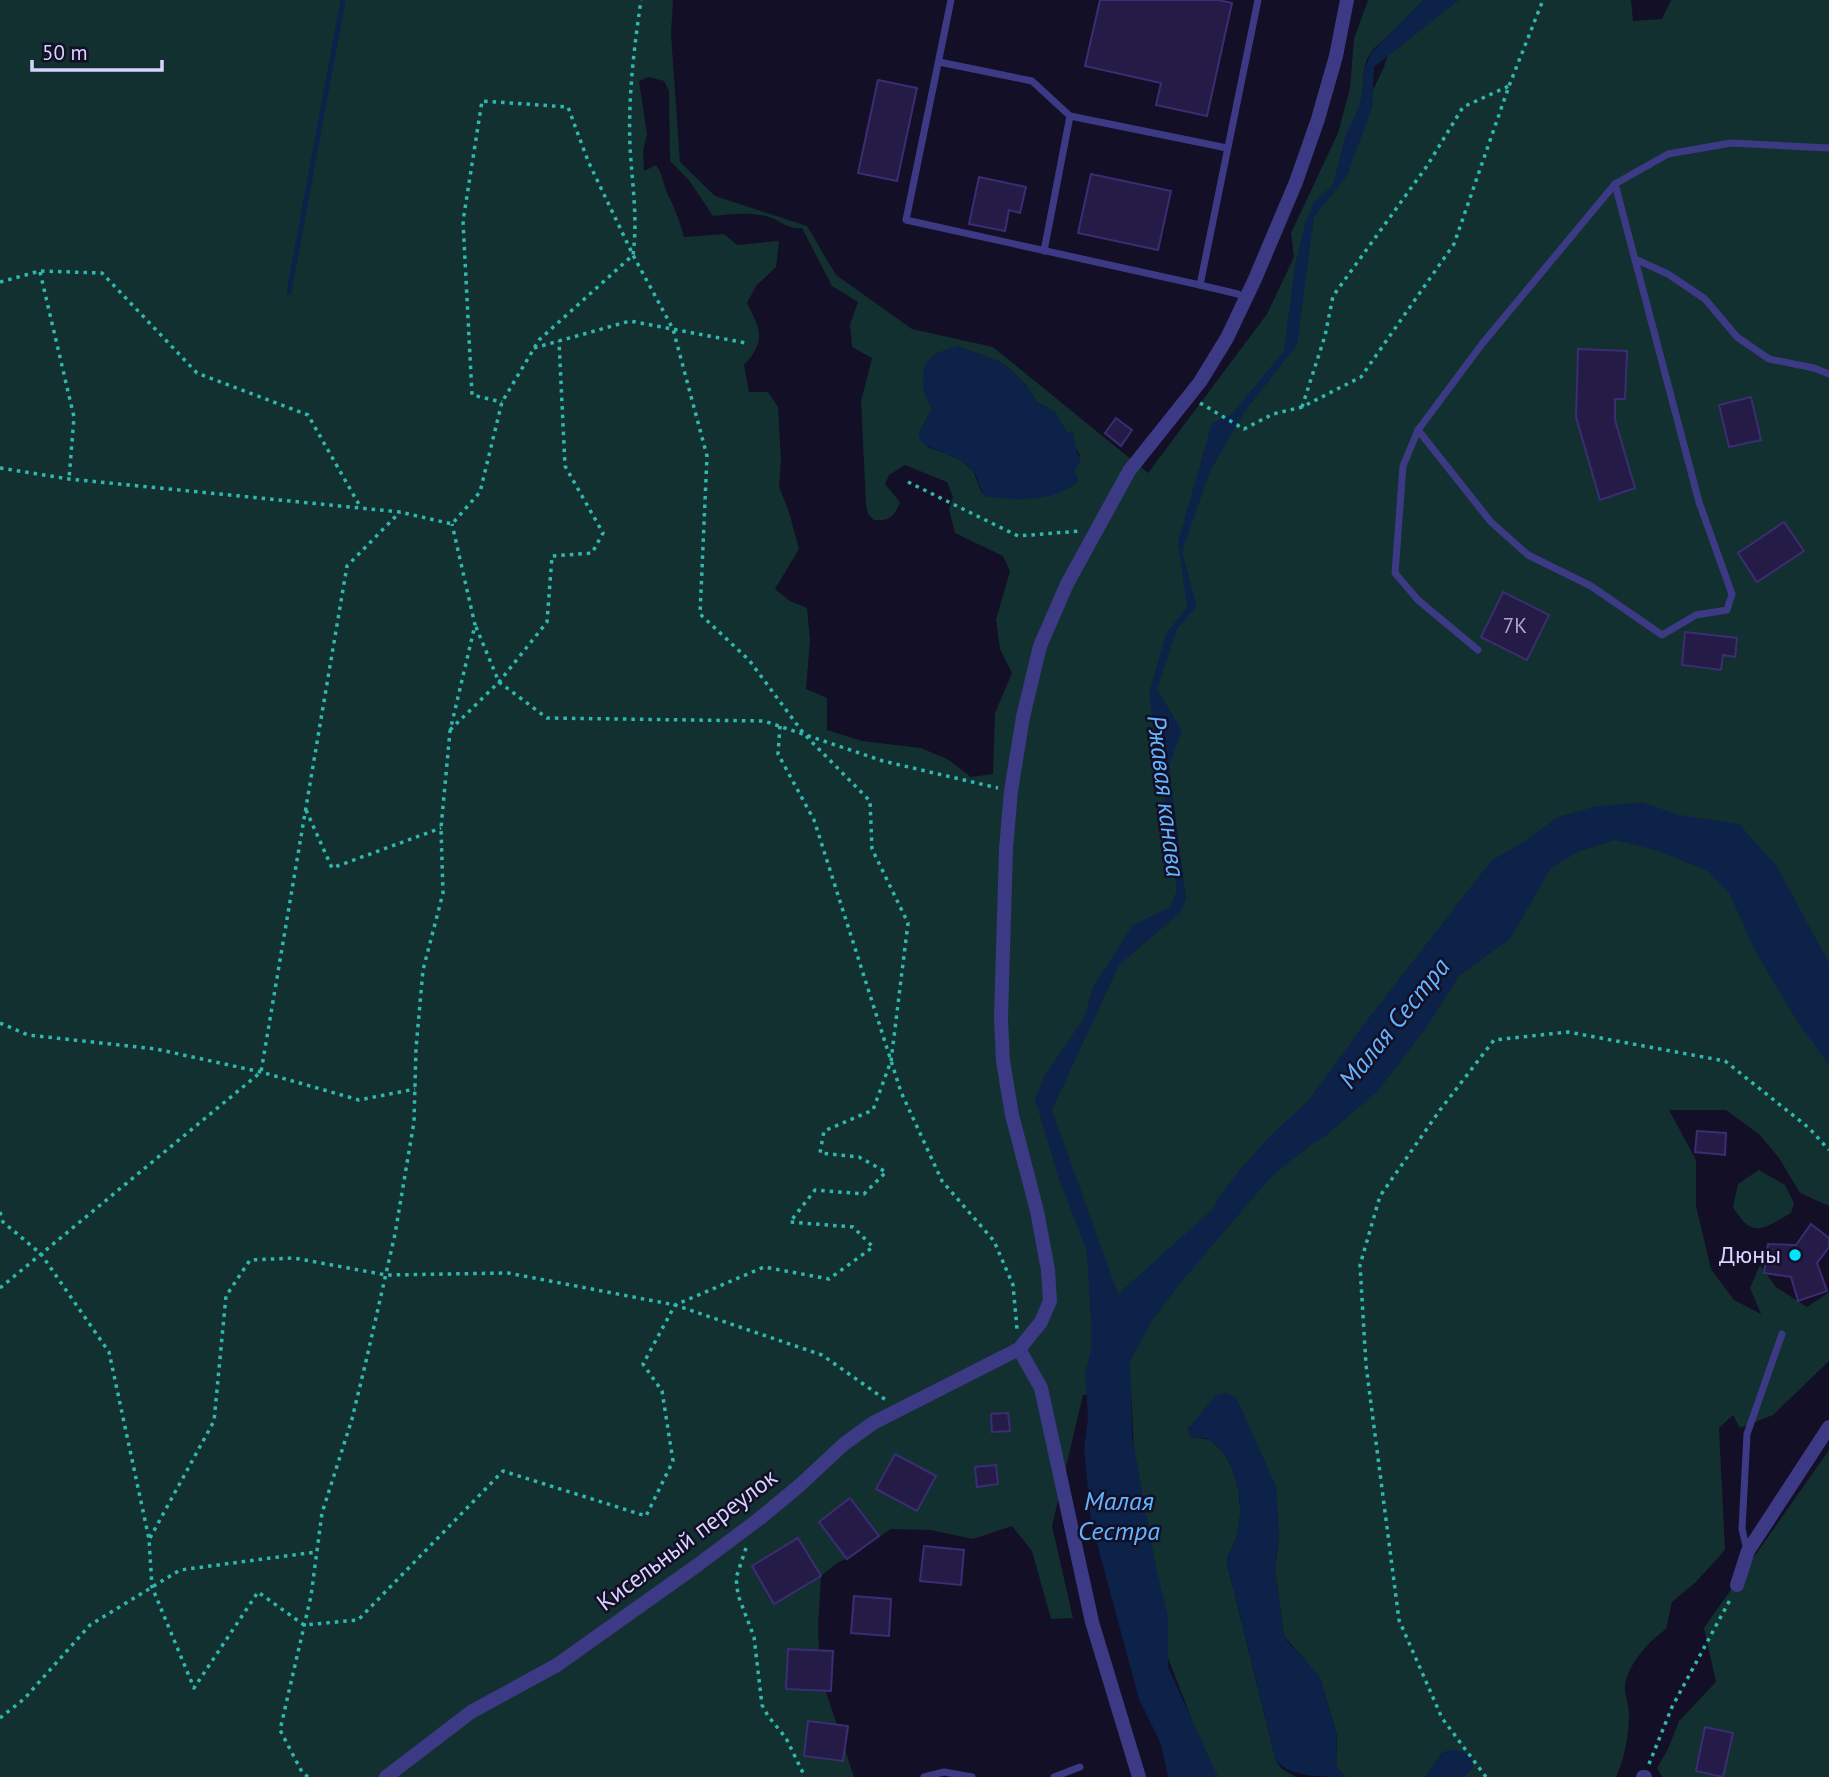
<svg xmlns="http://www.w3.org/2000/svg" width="1829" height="1777" viewBox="0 0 1829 1777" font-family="'PT Sans',sans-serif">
<rect width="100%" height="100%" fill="#130f26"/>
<!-- green -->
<g fill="#12302f" fill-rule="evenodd">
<path d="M0 0H673L671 34 680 162 715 196 807 226 836 275 912 329 993 347 1148 473 1267 314 1294 257 1291 233 1338 133 1350 88 1354 39 1368 0H1631L1633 21 1662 19 1671 0H1829V1206L1800 1193 1779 1158 1760 1135 1726 1110H1669L1696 1160V1206L1711 1269 1734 1300 1761 1314 1750 1288 1760 1265 1776 1287 1807 1307 1829 1292V1361L1773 1415 1740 1428 1733 1415 1719 1428 1725 1550 1696 1582 1672 1602 1666 1629C1649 1641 1628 1664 1625 1686 1624 1694 1629 1705 1629 1713 1629 1735 1625 1757 1616 1777H1464L1473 1767 1442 1753 1425 1777H1345L1336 1766 1337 1736 1320 1678 1284 1636 1275 1570 1279 1534 1236 1397 1188 1428 1190 1436C1196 1438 1206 1438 1211 1441 1238 1459 1246 1509 1236 1538 1233 1548 1227 1552 1227 1563L1276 1761 1282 1769 1296 1777H1214L1158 1632 1136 1486 1131 1391 1083 1395 1052 1526 1073 1618 1051 1619 1032 1551 1012 1526 973 1539 931 1530 891 1529 847 1559 838 1562 821 1576 818 1628 820 1674 854 1777H0ZM1396 29 1384 67 1342 154C1344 133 1358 117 1362 96 1364 82 1362 64 1371 52 1378 44 1388 37 1396 29ZM649 77 664 81 669 91 670 161 689 180 713 216C730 214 748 212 765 216 780 219 784 229 802 228L832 286 858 302 850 324 852 347 872 358 861 401 866 504 868 514 874 520C890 522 895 515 900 502L885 484 889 475 905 465 947 482 953 497 949 509 955 533 1003 556 1010 571 996 620 1000 649 1012 673 995 713 993 774 971 777 949 760 921 748 862 741 827 730V698L806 689 810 640 807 608 790 601 775 589 799 549 789 512 779 487 781 460 778 407 768 392H749L744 365C766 341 761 330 747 303L756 286 776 267 779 241 737 245 724 234 684 237C680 222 675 209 668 195 663 184 663 175 656 165L644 171 643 151 647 134 639 81ZM957 346 998 361 1009 368 1026 385 1037 402 1055 412 1080 455 1074 471 1038 498H1001L982 493 973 471 961 460 928 447 919 433 932 409Z"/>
<path d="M1759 1170 1785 1185 1794 1203 1791 1213C1762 1229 1753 1240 1733 1207L1738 1184Z"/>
<polygon points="1829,1450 1829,1777 1662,1777 1657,1768 1668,1749 1679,1721 1716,1682 1704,1628"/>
</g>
<!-- water -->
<g fill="#0c2248">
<polygon points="1423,0 1459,0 1374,67 1372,107 1347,176 1314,217 1297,345 1245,411 1210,471 1182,552 1197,606 1177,629 1157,689 1182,731 1169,765 1186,898 1181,912 1119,965 1052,1110 1118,1294 1213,1209 1218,1198 1238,1172 1268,1138 1308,1101 1365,1023 1491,861 1522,843 1558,817 1593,807 1642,802 1679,815 1739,824 1777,867 1829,963 1829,1065 1797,1021 1754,949 1730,894 1706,870 1655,850 1615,840 1577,852 1551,868 1510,939 1459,976 1428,1025 1377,1092 1324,1137 1312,1144 1272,1176 1228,1227 1182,1281 1153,1319 1130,1361 1132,1436 1156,1567 1168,1617 1168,1667 1218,1777 1168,1777 1161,1744 1139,1699 1091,1521 1084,1449 1088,1418 1085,1373 1091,1351 1091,1324 1087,1252 1058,1176 1035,1099 1045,1075 1084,1018 1093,987 1133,925 1170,907 1177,890 1149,694 1166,634 1187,607 1178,542 1212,423 1232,414 1284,351 1295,265 1306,221 1313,204 1333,185 1346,134 1356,114 1362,95 1364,72 1370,54"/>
<path d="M957 346 998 361 1009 368 1026 385 1037 402 1055 412 1067 432 1073 431 1076 450 1081 461 1074 471 1079 481C1053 503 1016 501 985 496 979 489 979 479 973 471 959 454 936 454 920 440L919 433 932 409C922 395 917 367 934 355 940 351 950 349 957 346Z"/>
<path d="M1225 1393 1236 1397 1276 1486 1279 1534 1275 1570 1284 1636 1288 1642 1320 1677 1337 1736 1336 1766 1345 1777C1320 1777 1292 1777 1276 1761L1227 1563C1227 1552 1233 1548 1236 1538 1246 1510 1238 1458 1211 1441 1206 1437 1196 1438 1190 1436L1188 1429 1215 1396Z"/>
<polygon points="1449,1750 1462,1751 1472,1758 1473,1767 1464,1777 1425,1777 1442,1753"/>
</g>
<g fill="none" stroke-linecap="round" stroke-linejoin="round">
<!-- stream -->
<polyline stroke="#0c2248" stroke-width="5" points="289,292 343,0"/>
</g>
<!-- building -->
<g fill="#241b47" stroke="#3b2d73" stroke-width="2">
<polygon points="1100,0 1218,0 1232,3 1207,116 1156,105 1161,83 1085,66"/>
<polygon points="878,80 917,88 897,181 858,173"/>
<polygon points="1091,174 1171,191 1158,250 1078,233"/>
<polygon points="979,177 1026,187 1020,213 1009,210 1005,231 969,224"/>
<polygon points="1578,349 1627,351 1625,399 1615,399 1615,420 1635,488 1600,500 1576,417"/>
<polygon points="1751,397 1761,440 1729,447 1719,405"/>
<polygon points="1116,418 1132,430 1121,446 1105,433"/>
<polygon points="1784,522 1804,551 1757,582 1738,553"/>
<polygon points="1503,592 1549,615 1527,660 1481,637"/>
<polygon points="1685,632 1737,638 1735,657 1723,655 1721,670 1682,665"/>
<polygon points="1697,1131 1726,1133 1725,1155 1695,1152"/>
<polygon points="1811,1224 1829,1238 1829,1247 1817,1263 1827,1291 1798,1301 1791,1277 1764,1273 1768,1244 1796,1245"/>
<polygon points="1008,1413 1010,1431 992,1432 991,1414"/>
<polygon points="895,1454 936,1476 917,1511 876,1489"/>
<polygon points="996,1465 998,1484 977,1487 975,1467"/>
<polygon points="850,1498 879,1536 847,1559 819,1522"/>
<polygon points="798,1538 821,1576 774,1604 752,1566"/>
<polygon points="924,1546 964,1550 961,1585 920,1581"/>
<polygon points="854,1596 891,1599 889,1636 851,1633"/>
<polygon points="788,1649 833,1651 831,1691 786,1689"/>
<polygon points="808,1721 848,1726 843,1761 804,1756"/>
<polygon points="1705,1727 1733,1733 1723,1777 1696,1771"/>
</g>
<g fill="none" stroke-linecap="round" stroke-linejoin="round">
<!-- path -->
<g stroke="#2fb8b0" stroke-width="3.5" stroke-dasharray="3.5 5" stroke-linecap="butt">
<polyline points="40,272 74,417 69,479"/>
<polyline points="0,282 40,271 102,273 197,373 308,415 361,508"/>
<polyline points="534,348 630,321 746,343"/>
<polyline points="1200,403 1244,429 1273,414 1302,407 1361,377 1454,244 1509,86 1543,0"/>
<polyline points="1302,407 1325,336 1333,296 1427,166 1463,107 1509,86"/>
<path d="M0 468 69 479 400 512 452 524 480 492 502 402 539 340 633 255C638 217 632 184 630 146 628 98 634 48 641 0"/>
<polyline points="908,482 1018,536 1080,531"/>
<polyline points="476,627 499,682 547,718 764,721 883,761 998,788"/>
<polyline points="780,726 778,754 814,820 901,1092 942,1181 994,1241 1013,1285 1017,1329"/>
<polyline points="450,730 499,682 547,622 552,556 592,553 603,533 565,466 559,341"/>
<polyline points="306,810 332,868 441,828"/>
<polyline points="0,1023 28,1035 156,1049 261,1072 359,1100 415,1089"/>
<polyline points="0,1212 3,1222 41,1254 109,1352 149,1539 152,1587 194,1688 258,1592 304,1625 358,1620 503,1471 646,1516 673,1461 662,1391 643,1364 675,1305 764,1267 829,1279 873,1247 853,1227 790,1222 815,1190 864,1194 886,1172 859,1157 820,1153 824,1131 873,1110 891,1061 908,923 872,849 870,801 804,734 749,660 700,614 707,456 673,329 633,255 588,161 568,107 482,101 463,221 472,395 502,402"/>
<polyline points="0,1288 261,1072 347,566 400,512"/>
<polyline points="150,1538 214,1421 226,1296 250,1260 294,1258 386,1275 508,1273 675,1305 822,1355 886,1400"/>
<polyline points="746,1548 736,1578 738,1595 754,1637 762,1705 768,1716 786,1738 805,1777"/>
<polyline points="0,1718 24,1699 90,1625 180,1570 316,1552"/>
<polyline points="1649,1764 1672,1707 1731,1598"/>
<polyline points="308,1777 302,1772 280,1730 311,1596 322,1513 352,1419 367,1357 395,1234 414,1122 416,1048 423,970 443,893 441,828 450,731 475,625 452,524"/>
<polyline points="1486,1777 1442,1718 1399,1620 1366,1365 1360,1265 1380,1196 1440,1110 1494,1040 1568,1032 1725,1061 1809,1128 1829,1150"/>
</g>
<!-- service -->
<g stroke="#3d3a85" stroke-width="7">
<polyline points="951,0 906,220 1200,285 1238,294 1245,299"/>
<polyline points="939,62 1032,81 1070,116 1227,148"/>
<polyline points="1044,251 1070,116"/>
<polyline points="1635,259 1668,274 1705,299 1737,337 1769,359 1814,368 1829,374"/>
<polyline points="1200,285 1258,0"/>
<polyline points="1418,430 1491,522 1528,555 1591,586 1662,635 1696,615 1727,610 1732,594 1699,502 1615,184"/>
<polyline points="1478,650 1418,600 1395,573 1403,466 1418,430 1482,344 1615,184 1668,154 1731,143 1829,148"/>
<polyline points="1747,1550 1742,1529 1747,1434 1782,1334"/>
<polyline points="924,1777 944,1772 972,1777"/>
<polyline points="1054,1777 1080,1767"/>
</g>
<!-- minor -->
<g stroke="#3d3a85" stroke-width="14">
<polyline points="1019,1349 1041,1388 1092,1622 1139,1777"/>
<polyline points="1737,1585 1748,1551 1829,1427"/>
<polyline points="386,1777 471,1712 557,1665 699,1564 759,1519 800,1485 844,1444 873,1423 1019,1349 1041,1322 1050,1301 1048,1270 1037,1211 1012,1115 1003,1061 1001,1018 1006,849 1011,791 1023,717 1040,646 1067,584 1129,471 1200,382 1227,338 1255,279 1296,182 1318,119 1336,56 1347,0"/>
<polyline points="1643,1777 1645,1777"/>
</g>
</g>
<!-- markers -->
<circle fill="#00e5ff" stroke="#130f26" stroke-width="2.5" cx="1795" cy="1255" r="7"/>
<g text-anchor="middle" stroke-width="5" stroke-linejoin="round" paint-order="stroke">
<!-- number labels -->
<g font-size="21" fill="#aca6d1">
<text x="1515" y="633">7К</text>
</g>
<!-- poi labels -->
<g font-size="24" fill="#d9d4ff" stroke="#130f26" text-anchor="end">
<text x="1781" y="1263">Дюны</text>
</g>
<!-- street labels -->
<g font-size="24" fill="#d9d4ff" stroke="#130f26">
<text transform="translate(687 1540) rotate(-37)" y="8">Кисельный переулок</text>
</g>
<!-- water labels -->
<g font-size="26" font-style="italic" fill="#62b6ff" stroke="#130f26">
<text transform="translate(1166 796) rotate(83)" y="9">Ржавая канава</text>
<text transform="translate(1394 1023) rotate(-51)" y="9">Малая Сестра</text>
<text x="1119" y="1510">Малая<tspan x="1119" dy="30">Сестра</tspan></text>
</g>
</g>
<!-- scale -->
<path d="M32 60v10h130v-10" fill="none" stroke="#d9d4ff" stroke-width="3.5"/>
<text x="42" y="60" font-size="21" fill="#d9d4ff" stroke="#130f26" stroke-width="5" paint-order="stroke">50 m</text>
</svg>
